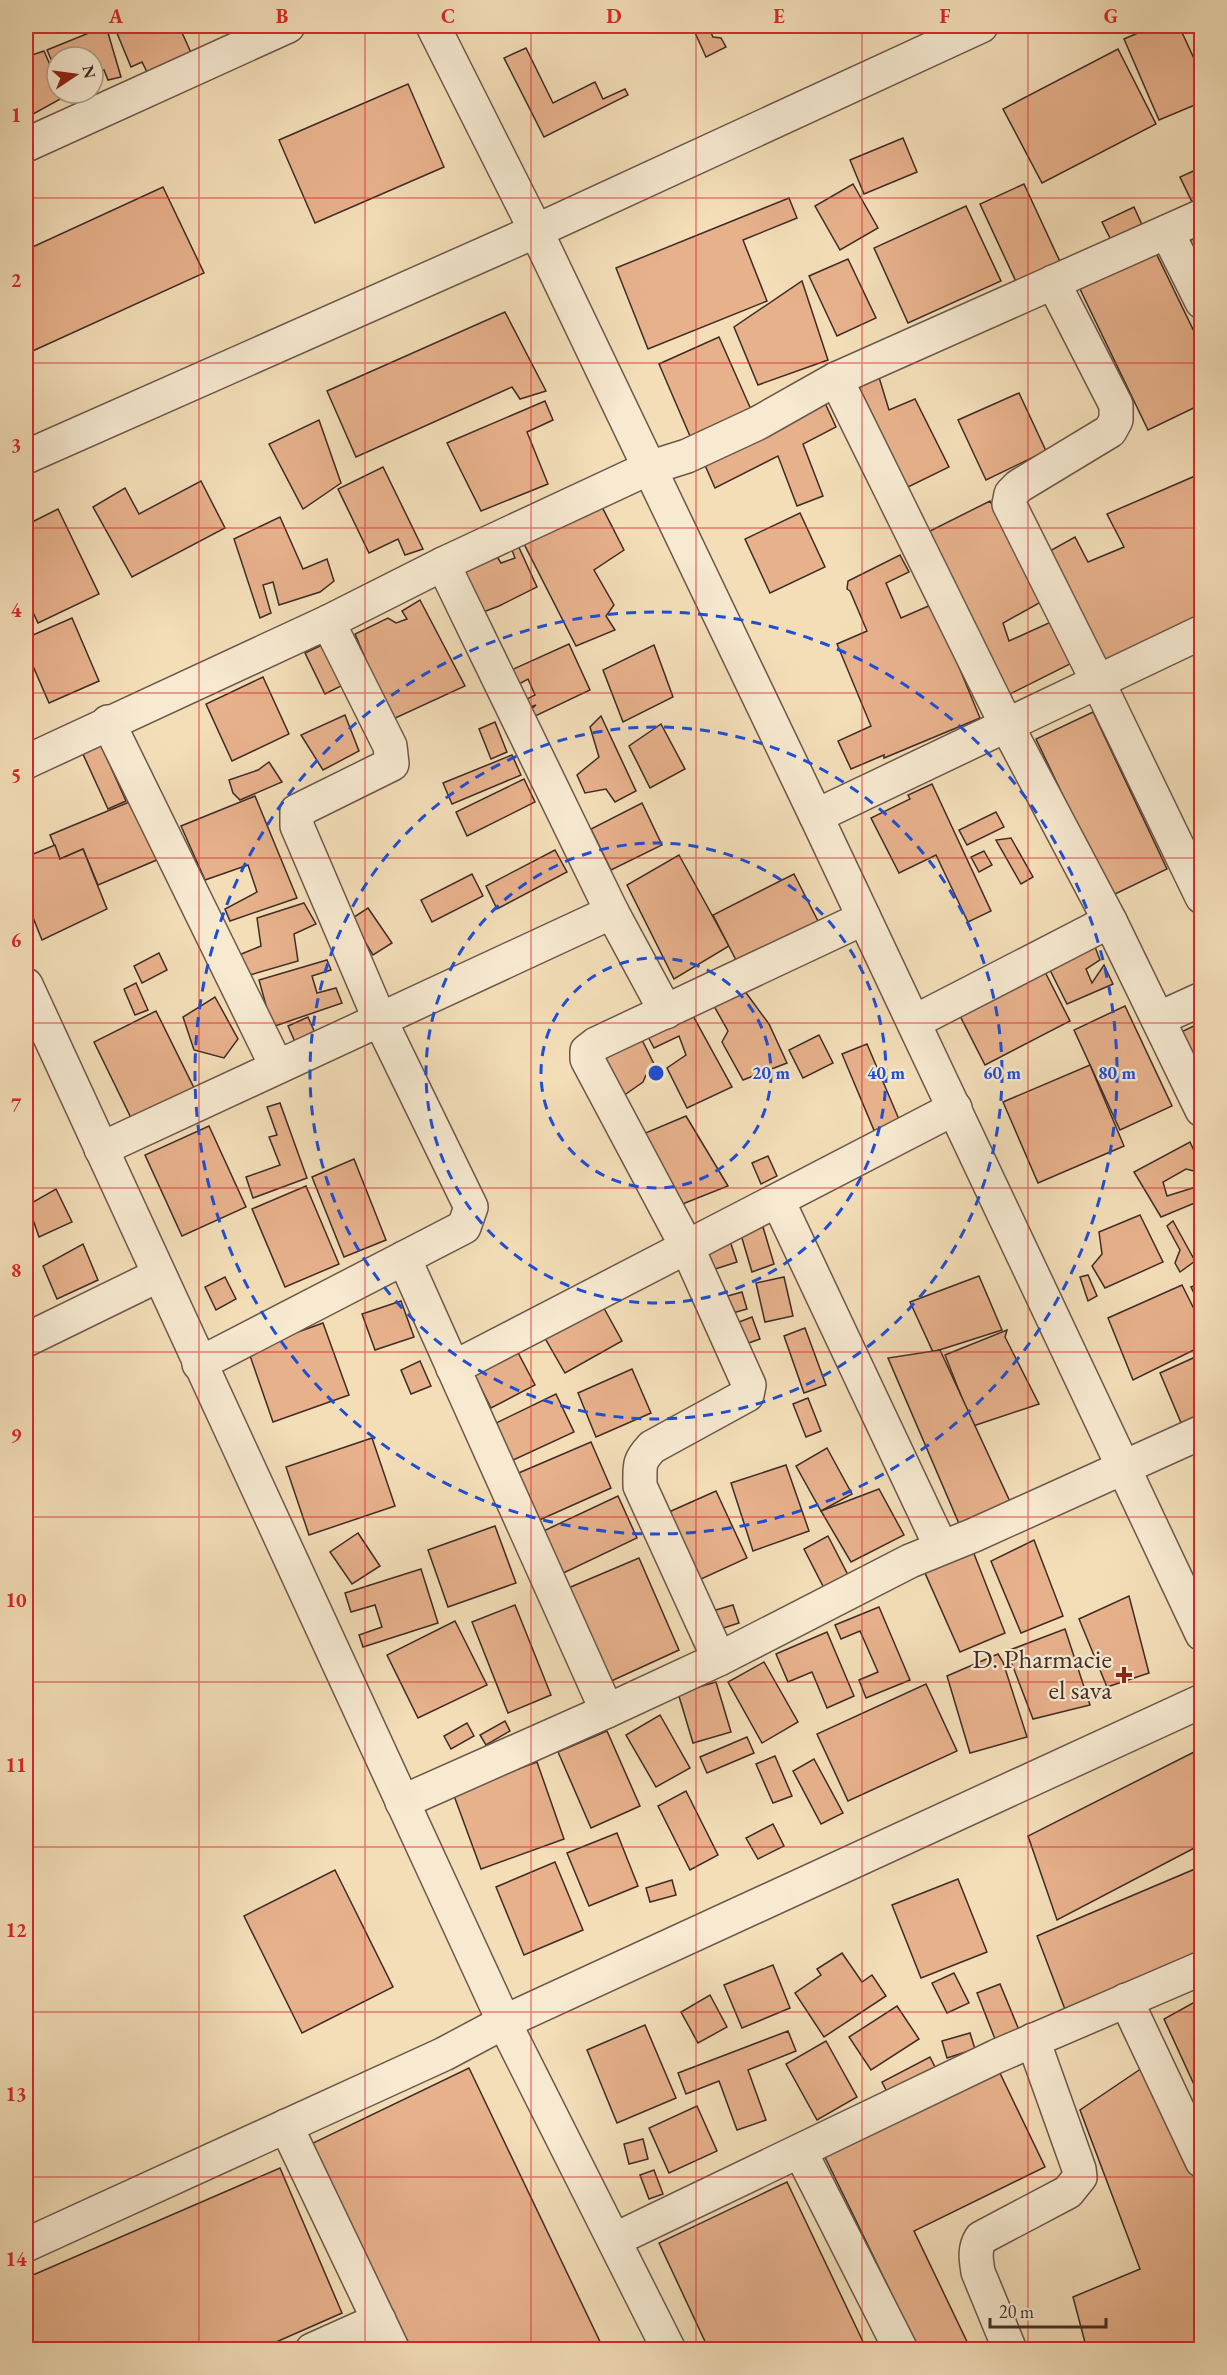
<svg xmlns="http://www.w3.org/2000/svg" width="1227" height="2375" viewBox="0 0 1227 2375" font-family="'EB Garamond',serif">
<rect width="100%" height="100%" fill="#f3deb8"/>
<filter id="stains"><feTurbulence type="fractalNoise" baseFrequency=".00333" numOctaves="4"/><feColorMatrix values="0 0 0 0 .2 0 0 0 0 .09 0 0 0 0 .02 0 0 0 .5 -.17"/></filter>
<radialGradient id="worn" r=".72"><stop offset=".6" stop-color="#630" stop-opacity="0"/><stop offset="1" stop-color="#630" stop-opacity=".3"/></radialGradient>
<!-- building -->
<g fill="#e7b18c" stroke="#3f2c25" stroke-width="1.5">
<polygon points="106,26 121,77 108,80 104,70 93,73 93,57 57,57 57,73 47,50"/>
<polygon points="114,26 179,26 193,57 149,76 142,62 131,67"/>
<polygon points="230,26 246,26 234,33"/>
<polygon points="692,26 708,26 713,37 721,38 726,47 706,57"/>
<polygon points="1154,26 1179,26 1202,76 1202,102 1159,120 1124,39"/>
<polygon points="526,48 553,103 595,82 603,99 625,89 628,95 544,137 504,58"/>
<polygon points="1118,49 1156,124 1042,183 1003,109"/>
<polygon points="44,51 57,81 57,93 62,93 64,97 26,118 26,57"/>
<polygon points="408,84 444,167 315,223 279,140"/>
<polygon points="66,93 86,93 86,95 70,99"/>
<polygon points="903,138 917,172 864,194 850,160"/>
<polygon points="1200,168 1202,198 1192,202 1180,177"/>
<polygon points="853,184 878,228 840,250 815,206"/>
<polygon points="1024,184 1062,266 1018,286 980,204"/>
<polygon points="163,187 204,273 26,354 26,250"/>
<polygon points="789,198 797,218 743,240 767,301 648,349 616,268"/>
<polygon points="966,206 1001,281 908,323 874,248"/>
<polygon points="1134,207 1143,227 1112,242 1102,222"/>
<polygon points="1202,235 1202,280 1184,243"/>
<polygon points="1156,253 1202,348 1202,404 1148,430 1080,289"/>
<polygon points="848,259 876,318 837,336 809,276"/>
<polygon points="802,281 828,360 758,385 734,327"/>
<polygon points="505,312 546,391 520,399 512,387 356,457 327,391"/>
<polygon points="719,337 757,423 696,450 659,364"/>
<polygon points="878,374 889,410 915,399 949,467 904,489 851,386"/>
<polygon points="1019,393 1046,451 986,480 958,420"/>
<polygon points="545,401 553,420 527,432 548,484 481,511 447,443"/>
<polygon points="825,403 836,427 803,444 823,496 797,506 778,456 715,488 704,463"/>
<polygon points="319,420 341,483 303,509 269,444"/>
<polygon points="383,467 423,549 405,555 398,539 369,553 338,489"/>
<polygon points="1202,473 1202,613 1105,666 1048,552 1075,537 1088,562 1124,547 1107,514"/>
<polygon points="201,481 225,528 132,577 93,507 125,488 139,514"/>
<polygon points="599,501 624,550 594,570 614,605 606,616 615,630 576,646 521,538"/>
<polygon points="990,501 1041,602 1003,623 1009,641 1051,622 1072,663 1002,698 920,536"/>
<polygon points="58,509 99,594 38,623 26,597 26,525"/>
<polygon points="800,513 825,567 770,593 745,539"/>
<polygon points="280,517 303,569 327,559 334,581 320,592 279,605 273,582 263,585 271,613 260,618 234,539"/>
<polygon points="516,541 537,587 499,606 478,614 459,563 494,552 501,563 515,558 510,545"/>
<polygon points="900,555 909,572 886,583 901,618 933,604 980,718 884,758 884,755 851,769 838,741 871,726 837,644 867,631 850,591 847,589 848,581"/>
<polygon points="420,600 465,686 391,720 355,634 388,618 396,623 407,619 402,611"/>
<polygon points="72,618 99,681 49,703 26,650 26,638"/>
<polygon points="324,644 343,685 325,694 305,653"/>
<polygon points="569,644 590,690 529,719 527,713 536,705 525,709 521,702 535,695 528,679 512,688 507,672"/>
<polygon points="654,645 673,697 623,722 603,670"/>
<polygon points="263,677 289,734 232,761 206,704"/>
<polygon points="1093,712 1167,869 1111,896 1036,739"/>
<polygon points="345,715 359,751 323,770 301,735"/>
<polygon points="601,716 636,791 615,802 606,789 585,793 577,775 599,757 590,727"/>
<polygon points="495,722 507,752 491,759 479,729"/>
<polygon points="661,724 685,769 650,788 629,746"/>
<polygon points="100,743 126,801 108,809 82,752"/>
<polygon points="512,755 521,775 452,804 443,783"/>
<polygon points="269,762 282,782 240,800 233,793 229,780 258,770"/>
<polygon points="524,779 535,802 467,836 456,812"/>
<polygon points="932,784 991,911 968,922 936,855 899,873 871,818 910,799 908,795"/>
<polygon points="255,796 297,898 230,921 225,909 257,892 248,865 205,880 181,826"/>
<polygon points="134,800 159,859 98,885 83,849 60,859 50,835"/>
<polygon points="642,803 662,845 611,870 591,829"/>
<polygon points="996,812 1004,827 967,845 959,830"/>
<polygon points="1011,838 1033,877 1021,884 996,840"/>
<polygon points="55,845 60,859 83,849 107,909 42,940 26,900 26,857"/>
<polygon points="555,850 567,872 497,909 486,886"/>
<polygon points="984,851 992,865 979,872 971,857"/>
<polygon points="679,855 729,946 674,979 627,885"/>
<polygon points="472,874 483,896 432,922 421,900"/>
<polygon points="794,874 820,925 739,966 713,915"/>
<polygon points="304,903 316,924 294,934 298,961 250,975 239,955 261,946 257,918"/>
<polygon points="368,908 392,943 373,955 351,919"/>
<polygon points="1092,939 1100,960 1086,969 1092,983 1104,965 1113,984 1067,1004 1047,964"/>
<polygon points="159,953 167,970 142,983 134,966"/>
<polygon points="327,960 331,970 312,976 317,993 336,988 342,1003 272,1027 259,980"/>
<polygon points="1044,970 1070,1021 985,1065 959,1014"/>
<polygon points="136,983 148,1010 135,1015 124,989"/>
<polygon points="744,990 769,1024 787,1063 743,1080 722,1042 728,1031 714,1006"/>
<polygon points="215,997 238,1039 224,1058 194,1050 183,1017"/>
<polygon points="1125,1006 1172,1106 1120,1130 1074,1030"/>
<polygon points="156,1011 197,1094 134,1124 94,1042"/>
<polygon points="692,1014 732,1087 687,1108 667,1068 686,1055 679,1036 654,1048 646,1033"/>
<polygon points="308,1017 315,1033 295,1042 288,1026"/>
<polygon points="1202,1022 1202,1082 1179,1033"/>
<polygon points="819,1035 833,1063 803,1078 789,1050"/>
<polygon points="642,1040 657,1070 646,1075 643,1082 613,1103 593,1061"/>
<polygon points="867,1044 901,1124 876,1135 842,1054"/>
<polygon points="1090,1065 1124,1146 1038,1183 1003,1102"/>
<polygon points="280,1103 307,1178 253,1198 246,1177 280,1165 269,1137 277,1135 267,1107"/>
<polygon points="686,1116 728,1186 675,1207 636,1137"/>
<polygon points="209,1126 246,1207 182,1236 145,1155"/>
<polygon points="1190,1142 1202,1168 1202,1173 1186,1169 1163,1182 1167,1196 1202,1185 1202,1200 1161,1217 1134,1172"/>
<polygon points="768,1156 777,1176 761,1184 752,1163"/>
<polygon points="354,1159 386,1240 344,1257 312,1177"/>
<polygon points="306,1186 339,1264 285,1287 252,1209"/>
<polygon points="56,1189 72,1222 39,1237 28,1205"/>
<polygon points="1140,1215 1163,1262 1105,1288 1092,1266 1102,1254 1099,1232"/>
<polygon points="1173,1221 1195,1261 1180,1272 1175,1263 1180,1250 1167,1226"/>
<polygon points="763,1227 774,1264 752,1272 741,1235"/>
<polygon points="729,1238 737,1262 709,1271 701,1248"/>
<polygon points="83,1244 98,1280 57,1299 43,1266"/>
<polygon points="1088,1275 1097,1296 1088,1301 1080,1277"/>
<polygon points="979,1276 1002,1330 933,1352 910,1302"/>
<polygon points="225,1277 236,1299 216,1310 205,1287"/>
<polygon points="784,1277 793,1316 765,1322 756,1283"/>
<polygon points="1202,1283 1202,1310 1191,1287"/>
<polygon points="1182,1285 1202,1325 1202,1346 1133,1380 1108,1318"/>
<polygon points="742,1292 747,1309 722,1316 717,1299"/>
<polygon points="401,1301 414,1337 375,1350 362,1314"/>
<polygon points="600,1301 622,1341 565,1373 542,1333"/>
<polygon points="752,1317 760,1339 743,1345 734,1324"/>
<polygon points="323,1323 349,1395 273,1422 248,1350"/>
<polygon points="805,1328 826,1385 804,1393 784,1336"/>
<polygon points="1007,1330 1005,1337 1039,1404 973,1426 945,1355"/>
<polygon points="515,1347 535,1385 491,1408 472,1370"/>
<polygon points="940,1350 1012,1506 963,1533 888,1358"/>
<polygon points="1202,1354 1202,1417 1182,1425 1160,1373"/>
<polygon points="420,1361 431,1386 411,1394 401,1370"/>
<polygon points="632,1369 651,1413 596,1437 578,1393"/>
<polygon points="556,1394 574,1432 509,1462 492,1425"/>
<polygon points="808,1398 821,1431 806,1437 793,1404"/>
<polygon points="372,1438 395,1506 309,1535 286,1467"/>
<polygon points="591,1442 611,1488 535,1522 514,1475"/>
<polygon points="827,1448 852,1494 821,1511 796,1466"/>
<polygon points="786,1465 809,1531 753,1551 731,1483"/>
<polygon points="879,1489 904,1535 851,1562 821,1511"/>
<polygon points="716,1491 747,1558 699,1580 669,1512"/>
<polygon points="618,1496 637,1538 555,1577 535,1535"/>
<polygon points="495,1526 516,1583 448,1607 428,1550"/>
<polygon points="358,1533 380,1566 352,1584 330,1552"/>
<polygon points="828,1536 849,1577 825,1590 804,1549"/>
<polygon points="1034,1540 1063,1616 1021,1633 991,1561"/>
<polygon points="969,1541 1005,1633 960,1652 921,1564"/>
<polygon points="639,1558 679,1650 607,1683 566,1589"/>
<polygon points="421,1569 438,1623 363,1647 359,1635 382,1627 375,1605 351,1612 345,1593"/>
<polygon points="1129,1596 1149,1673 1107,1687 1079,1619"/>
<polygon points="515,1605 551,1695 508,1713 472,1622"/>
<polygon points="733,1605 739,1623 714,1631 709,1612"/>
<polygon points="879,1607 910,1680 866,1698 859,1680 878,1672 860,1631 841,1639 835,1625"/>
<polygon points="455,1621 487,1685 418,1718 387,1655"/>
<polygon points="1065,1629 1090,1705 1033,1719 1007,1651"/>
<polygon points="827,1632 854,1696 827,1708 812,1672 788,1682 776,1654"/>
<polygon points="998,1654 1003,1662 1027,1737 970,1753 947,1676"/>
<polygon points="764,1662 798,1722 762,1743 728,1682"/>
<polygon points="716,1682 731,1732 693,1743 678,1693"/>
<polygon points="926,1684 957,1751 848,1801 817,1734"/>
<polygon points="660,1715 690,1768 656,1787 626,1735"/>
<polygon points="505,1721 510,1731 486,1745 480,1735"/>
<polygon points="467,1723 474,1736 451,1749 444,1736"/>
<polygon points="607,1731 640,1806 591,1828 558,1752"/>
<polygon points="747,1737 754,1753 707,1773 700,1757"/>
<polygon points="1200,1749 1202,1844 1057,1920 1028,1836"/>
<polygon points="775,1756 792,1796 773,1803 756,1764"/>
<polygon points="814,1759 843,1813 821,1824 793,1771"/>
<polygon points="537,1762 564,1839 481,1869 453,1793"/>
<polygon points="686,1791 718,1855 690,1870 658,1806"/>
<polygon points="773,1824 784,1846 758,1859 746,1838"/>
<polygon points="617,1833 638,1886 589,1906 567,1853"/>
<polygon points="555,1862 583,1930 524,1955 496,1887"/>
<polygon points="1202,1866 1202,1951 1066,2012 1037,1936"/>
<polygon points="335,1870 393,1987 302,2033 244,1916"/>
<polygon points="958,1879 987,1952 921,1978 892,1905"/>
<polygon points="672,1880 676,1895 650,1902 646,1888"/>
<polygon points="842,1953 862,1982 872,1975 886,1996 824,2037 795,1993 821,1975 817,1969"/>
<polygon points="773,1965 790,2008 742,2028 724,1985"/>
<polygon points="954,1973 969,2003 947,2013 932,1983"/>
<polygon points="1000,1984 1019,2030 995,2039 977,1993"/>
<polygon points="710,1995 727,2027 698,2043 681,2012"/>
<polygon points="1202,1998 1202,2102 1164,2019"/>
<polygon points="897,2006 919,2039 871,2070 849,2037"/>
<polygon points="645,2025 676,2098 617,2123 587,2050"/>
<polygon points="788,2031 796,2051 748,2070 766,2120 737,2130 719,2081 686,2094 678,2073"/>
<polygon points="970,2033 975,2049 947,2058 942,2041"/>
<polygon points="826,2041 857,2097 817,2120 786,2064"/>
<polygon points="930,2057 938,2073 890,2098 882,2082"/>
<polygon points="1145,2066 1202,2185 1202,2350 1087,2350 1073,2297 1140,2269 1080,2110"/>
<polygon points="469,2068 604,2350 410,2350 311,2144"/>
<polygon points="998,2069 1045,2167 914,2231 971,2350 919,2350 824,2155"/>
<polygon points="697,2106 717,2151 669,2173 649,2128"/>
<polygon points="643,2139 648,2159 629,2164 624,2144"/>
<polygon points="280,2168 342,2313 258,2350 26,2350 26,2278"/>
<polygon points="654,2170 663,2194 649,2199 640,2175"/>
<polygon points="787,2182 867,2350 709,2350 659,2243"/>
</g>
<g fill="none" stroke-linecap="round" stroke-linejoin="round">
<!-- minor casing -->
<g stroke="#6c584a" stroke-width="36">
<g id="minor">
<polyline points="433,26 536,231 816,816 1202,1634"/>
<polyline points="26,145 288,26"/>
<polyline points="1167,232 1202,302"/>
<polyline points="1053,282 1116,405 1116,420 1110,431 1019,486 1011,494 1009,504 1098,682 1202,897"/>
<polyline points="836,379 1006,724 1110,921 1202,1110"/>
<polyline points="26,457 536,231 981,26"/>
<polyline points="443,564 612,912 666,1012"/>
<polyline points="108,722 277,1067"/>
<polyline points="26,762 328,622 443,564 649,468 687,456 758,423 836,379 1202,216"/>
<polyline points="816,816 1202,632"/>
<polyline points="26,985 504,2022 669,2350"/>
<polyline points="1158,1019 1202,999"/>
<polyline points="914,1022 1110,921"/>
<polyline points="101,1149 612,912"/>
<polyline points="778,1201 941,1547"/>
<polyline points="404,1258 607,1711"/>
<polyline points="26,1340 159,1275"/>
<polyline points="199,1364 464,1227 471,1207 380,1020 297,826 297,811 392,764 390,746 328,622"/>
<polyline points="453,1368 955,1108"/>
<path d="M719 1659 640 1486C640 1465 638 1462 652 1447L747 1395 749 1385 687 1247 587 1059V1051L596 1044 864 918"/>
<polyline points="402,1802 607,1711 719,1659 910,1561 974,1535 1202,1432"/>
<polyline points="1126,2000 1202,2161"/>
<polyline points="286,2126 393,2350"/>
<polyline points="800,2151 901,2350"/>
<polyline points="614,2240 997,2056 1202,1968"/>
<polyline points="26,2245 444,2054 504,2022 1202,1701"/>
<polyline points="312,2350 379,2320"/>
<path d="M1010 2350 978 2272C976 2259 974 2249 981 2238L1068 2192 1080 2177 1079 2169 1033 2040"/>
</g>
</g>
<!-- minor -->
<use href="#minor" stroke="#f7ead1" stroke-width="33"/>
</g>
<!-- grid -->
<path fill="none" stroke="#d62828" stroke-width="1.5" stroke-opacity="0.55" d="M199 26V2350M365 26V2350M531 26V2350M696 26V2350M862 26V2350M1028 26V2350M26 198H1202M26 363H1202M26 528H1202M26 693H1202M26 858H1202M26 1023H1202M26 1188H1202M26 1352H1202M26 1517H1202M26 1682H1202M26 1847H1202M26 2012H1202M26 2177H1202"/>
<!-- distance rings -->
<g fill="none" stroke="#1d4ed8" stroke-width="3" stroke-dasharray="10 8">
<circle cx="656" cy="1073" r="115"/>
<circle cx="656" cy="1073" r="230"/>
<circle cx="656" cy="1073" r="346"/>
<circle cx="656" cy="1073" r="461"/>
</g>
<!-- markers -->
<path fill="#8f2418" stroke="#f7ead1" stroke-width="2" d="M1121 1666h6v6h6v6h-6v6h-6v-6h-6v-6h6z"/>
<g text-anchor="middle" stroke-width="4.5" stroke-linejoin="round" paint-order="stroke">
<!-- poi labels -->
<g font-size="27" fill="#3f2c25" stroke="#f7ead1" text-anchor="end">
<text x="1112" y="1668">D. Pharmacie<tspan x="1112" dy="31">el sava</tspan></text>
</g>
</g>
<circle cx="656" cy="1073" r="9" fill="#1d4ed8" stroke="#f7ead1" stroke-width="3"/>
<g font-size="18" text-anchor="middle" font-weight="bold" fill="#1d4ed8" stroke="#f7ead1" stroke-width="4.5" stroke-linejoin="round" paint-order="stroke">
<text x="771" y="1079">20 m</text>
<text x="886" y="1079">40 m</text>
<text x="1002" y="1079">60 m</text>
<text x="1117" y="1079">80 m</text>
</g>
<!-- margin -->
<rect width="1227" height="2375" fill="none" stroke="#f3deb8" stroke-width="66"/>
<!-- north arrow -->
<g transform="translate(75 75) rotate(77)"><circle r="28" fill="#f7ead1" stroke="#ad9e8c" stroke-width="1.5"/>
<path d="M0-4.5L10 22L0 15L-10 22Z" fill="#8f2418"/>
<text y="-9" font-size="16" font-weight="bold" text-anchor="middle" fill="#3f2c25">N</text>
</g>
<!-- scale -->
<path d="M990 2318v9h116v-9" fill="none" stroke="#3f2c25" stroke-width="3"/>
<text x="999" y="2318" font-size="18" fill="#3f2c25" stroke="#f7ead1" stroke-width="4.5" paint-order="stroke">20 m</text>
<rect x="33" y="33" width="1161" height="2309" fill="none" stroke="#d62828" stroke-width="2"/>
<g font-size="20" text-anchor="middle" font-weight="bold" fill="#d62828">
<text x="116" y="23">A</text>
<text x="282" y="23">B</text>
<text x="448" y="23">C</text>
<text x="614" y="23">D</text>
<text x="779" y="23">E</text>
<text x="945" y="23">F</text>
<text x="1111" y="23">G</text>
<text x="16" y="122">1</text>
<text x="16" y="287">2</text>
<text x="16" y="452">3</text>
<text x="16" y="617">4</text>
<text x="16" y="782">5</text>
<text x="16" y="947">6</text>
<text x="16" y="1112">7</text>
<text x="16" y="1277">8</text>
<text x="16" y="1442">9</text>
<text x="16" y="1607">10</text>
<text x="16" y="1772">11</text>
<text x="16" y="1937">12</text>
<text x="16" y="2101">13</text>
<text x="16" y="2266">14</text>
</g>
<rect width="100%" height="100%" filter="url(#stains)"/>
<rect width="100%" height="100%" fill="url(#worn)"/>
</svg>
